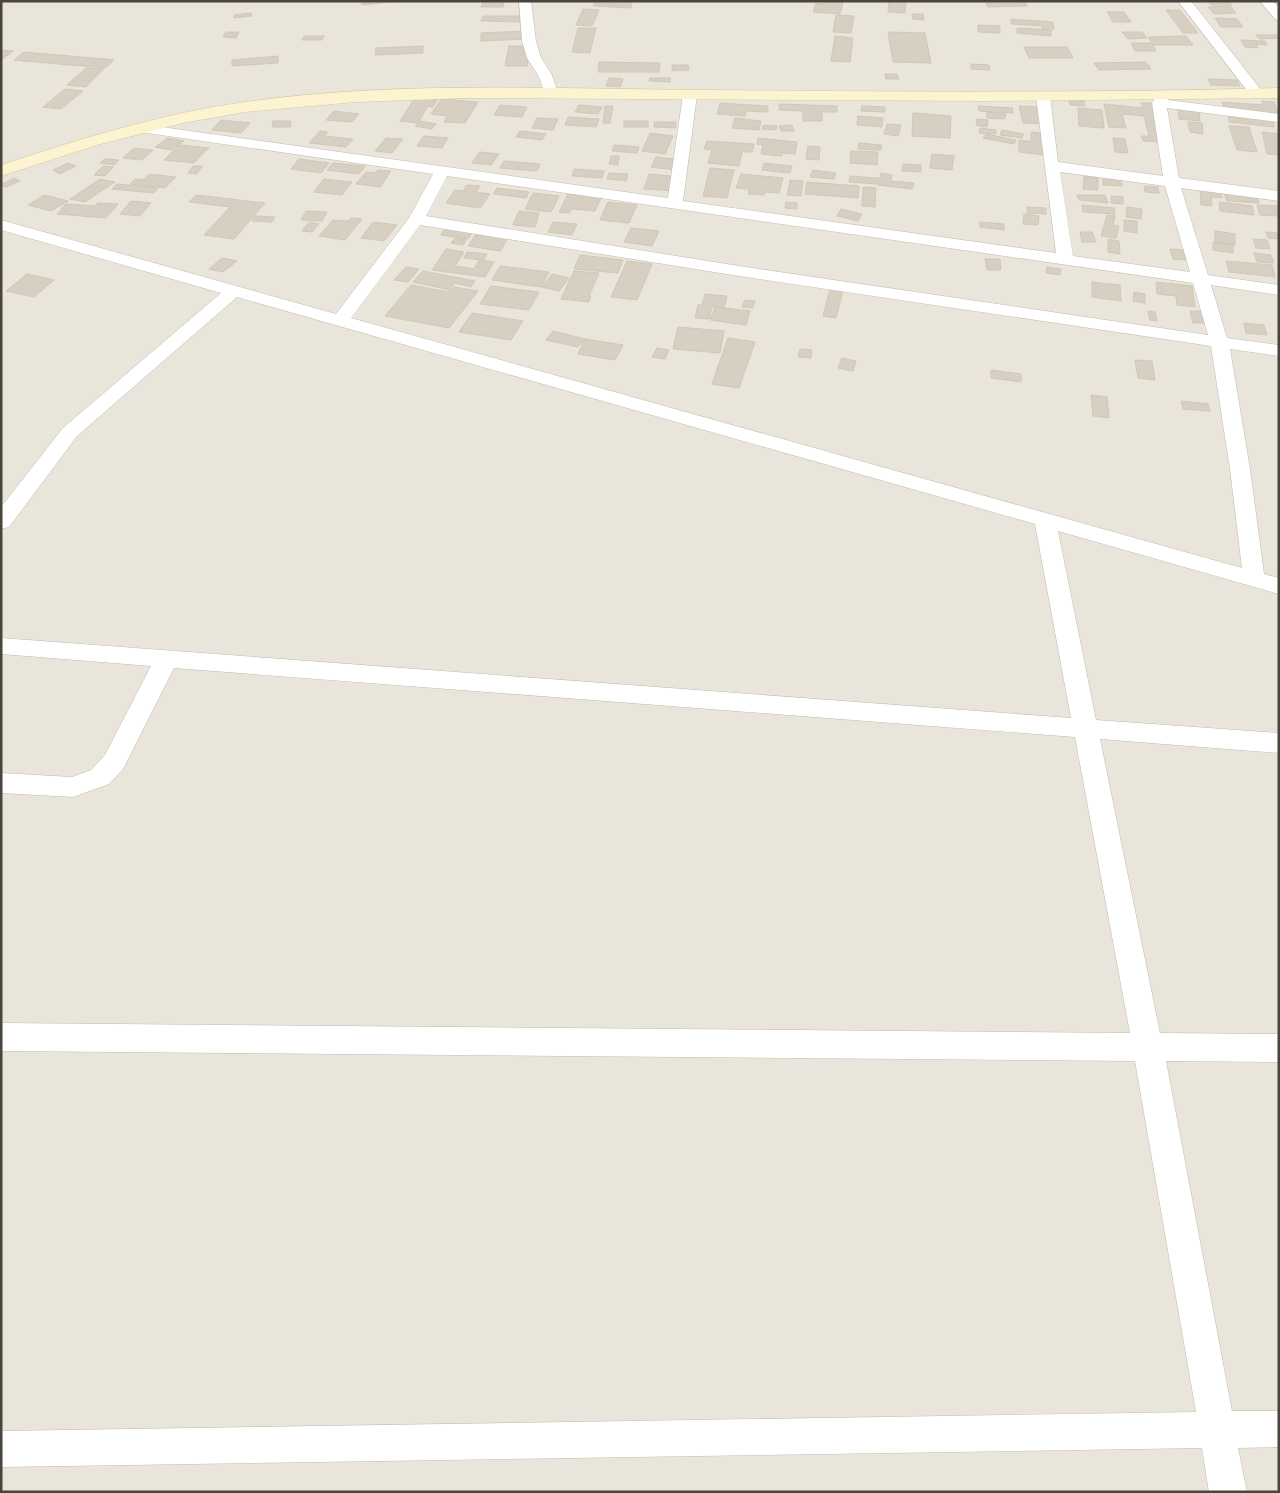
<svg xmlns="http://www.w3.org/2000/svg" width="1280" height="1493" viewBox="0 0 1280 1493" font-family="Manrope,sans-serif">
<rect width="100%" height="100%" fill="#f5f3ec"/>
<!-- residential -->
<rect fill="#e9e5db" x="1" y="1" width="1278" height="1491"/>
<!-- building -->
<g fill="#d7cfc2" stroke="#d1c7b6">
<polygon points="360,1 400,1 362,5"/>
<polygon points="483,1 504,1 503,7 481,7"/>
<polygon points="595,1 632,1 631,8 593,6"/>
<polygon points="825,1 843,3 840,14 813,12 816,3 824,4"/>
<polygon points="889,1 906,1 905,13 888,12"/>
<polygon points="985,1 1025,1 1027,6 988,7"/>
<polygon points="1207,1 1229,1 1232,5 1211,5"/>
<polygon points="1230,6 1236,13 1214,14 1208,7"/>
<polygon points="583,9 599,10 592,26 576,25"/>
<polygon points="1166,10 1180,10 1198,33 1183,33"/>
<polygon points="1107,12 1124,12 1131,22 1113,22"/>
<polygon points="251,13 252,16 234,18 234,15"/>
<polygon points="912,14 923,14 924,20 913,19"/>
<polygon points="836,15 854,16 851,33 833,32"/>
<polygon points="483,16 524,16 522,22 481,21"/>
<polygon points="1215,18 1237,19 1243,27 1221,27"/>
<polygon points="1011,19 1053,22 1054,29 1042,29 1042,26 1011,24"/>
<polygon points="978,25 1000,26 1000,33 978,32"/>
<polygon points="578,28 596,28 590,53 572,52"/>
<polygon points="1017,28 1051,30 1051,36 1017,33"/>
<polygon points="527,31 528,39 481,41 481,33"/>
<polygon points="226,32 239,32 236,38 223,37"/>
<polygon points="888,32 925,33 931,63 893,62"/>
<polygon points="1122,32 1142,32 1147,38 1128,39"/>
<polygon points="1256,35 1279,35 1279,38 1260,39"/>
<polygon points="304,36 324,36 322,40 302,40"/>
<polygon points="835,36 853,38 850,62 831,61"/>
<polygon points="1186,36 1193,45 1154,45 1148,37"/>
<polygon points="1241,40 1265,41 1267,45 1256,44 1258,48 1245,47"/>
<polygon points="1131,43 1152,43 1156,51 1135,51"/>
<polygon points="423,46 423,53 375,55 376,48"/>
<polygon points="509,46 530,46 527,66 505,66"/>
<polygon points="1024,47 1067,47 1073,58 1029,58"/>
<polygon points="1,50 13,51 3,59"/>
<polygon points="24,52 114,60 105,68 14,60"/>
<polygon points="278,56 278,63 232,66 232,60"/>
<polygon points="599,62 660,63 659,72 598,72"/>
<polygon points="1146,62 1151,69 1099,70 1094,63"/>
<polygon points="971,64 989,65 990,70 971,69"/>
<polygon points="672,65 688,65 689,70 672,71"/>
<polygon points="86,68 104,69 86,87 67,85"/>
<polygon points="885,74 897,74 899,79 886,79"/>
<polygon points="609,78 623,79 620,87 606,86"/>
<polygon points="650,78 670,78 670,82 649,81"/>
<polygon points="1208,79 1237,80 1240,86 1211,85"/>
<polygon points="65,89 83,91 61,109 43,107"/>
<polygon points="415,98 437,100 433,107 428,106 418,123 400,121"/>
<polygon points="442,98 453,100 478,102 465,123 444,122 447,116 431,114"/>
<polygon points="1069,100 1084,101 1085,106 1070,105"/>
<polygon points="1262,101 1274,102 1279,113 1225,110 1222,102 1263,105"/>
<polygon points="720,103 768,106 768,112 746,111 745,116 717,114"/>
<polygon points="1141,103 1151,103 1164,142 1143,141 1141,136 1149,136 1144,116 1122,114 1126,128 1109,127 1104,104 1143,108"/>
<polygon points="779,104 837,106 837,112 822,112 822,121 803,121 803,111 779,110"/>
<polygon points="500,105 527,107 522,117 494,115"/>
<polygon points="579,105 602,107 598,114 575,112"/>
<polygon points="605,106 613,106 610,123 603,123"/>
<polygon points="862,106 885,107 885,112 861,111"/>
<polygon points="978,106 1012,108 1013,113 979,111"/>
<polygon points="1019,106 1040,107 1045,124 1023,123"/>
<polygon points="1078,108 1102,110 1104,128 1079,126"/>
<polygon points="1178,109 1199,111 1200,121 1179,119"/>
<polygon points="334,111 359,114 352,122 326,120"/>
<polygon points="987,112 1006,114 1005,119 987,118"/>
<polygon points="913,113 951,116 950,138 912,136"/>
<polygon points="858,116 883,118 882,127 857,125"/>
<polygon points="1228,116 1273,121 1274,127 1229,122"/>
<polygon points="568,117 599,119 596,127 565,125"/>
<polygon points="537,118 558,119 553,130 532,128"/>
<polygon points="735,118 761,121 759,130 732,128"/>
<polygon points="977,119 988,120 987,127 976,125"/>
<polygon points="221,120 250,123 241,133 212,130"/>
<polygon points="273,121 291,121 290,127 272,127"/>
<polygon points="420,121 436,124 432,129 415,126"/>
<rect x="624" y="121" width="24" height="6"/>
<polygon points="654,122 676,122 676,128 654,127"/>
<polygon points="1188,122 1202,123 1203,134 1190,132"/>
<polygon points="887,124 901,125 898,136 884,134"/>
<polygon points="763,125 777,126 776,130 762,129"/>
<polygon points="792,125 794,131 781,131 779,126"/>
<polygon points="1229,126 1249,127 1257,152 1237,150"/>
<polygon points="980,128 996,130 996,134 979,133"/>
<polygon points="1002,130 1024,134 1022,138 1000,135"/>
<polygon points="320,131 328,132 324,136 353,139 346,147 309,143"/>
<polygon points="520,131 546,134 542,140 516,137"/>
<polygon points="1031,132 1041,133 1041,141 1031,140"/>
<polygon points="1262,132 1279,134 1279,155 1267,154"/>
<polygon points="650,133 673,136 665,154 642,151"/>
<polygon points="986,134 1016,140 1014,144 983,138"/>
<polygon points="424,136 448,138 442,148 417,146"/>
<polygon points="168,138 184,141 171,150 155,147"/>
<polygon points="386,138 403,139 392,153 375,151"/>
<polygon points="758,138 797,142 795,154 782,153 782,156 761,154 763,145 757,144"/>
<polygon points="1113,138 1125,139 1128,153 1115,152"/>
<polygon points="1019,140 1044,143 1044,155 1019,152"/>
<polygon points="707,141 754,144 752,152 742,152 739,166 708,163 712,150 704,149"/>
<polygon points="859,143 882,145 881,150 858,149"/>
<polygon points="179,145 209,148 194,163 164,160"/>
<polygon points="614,145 639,147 637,153 612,151"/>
<polygon points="808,146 820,147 819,160 806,159"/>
<polygon points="134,148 153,150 142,160 123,158"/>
<polygon points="851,151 878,152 877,165 850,163"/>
<polygon points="480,152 499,154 491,165 472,163"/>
<polygon points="932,154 954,156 952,170 930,168"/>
<polygon points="611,156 619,156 618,165 609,164"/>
<polygon points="656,157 681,160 676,170 651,167"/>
<polygon points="105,159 119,160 114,165 100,163"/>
<polygon points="299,159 329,163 321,173 291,169"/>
<polygon points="504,161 540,164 537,171 500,168"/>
<polygon points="68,163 76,166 60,174 53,170"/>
<polygon points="333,163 365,166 359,174 327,170"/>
<polygon points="764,163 792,166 790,173 762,170"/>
<polygon points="903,164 921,165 921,172 902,171"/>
<polygon points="103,166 113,167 105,176 94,175"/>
<polygon points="193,166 202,166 197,174 188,173"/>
<polygon points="710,168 734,170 727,198 703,196"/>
<polygon points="574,169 604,171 602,178 572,176"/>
<polygon points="378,170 391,171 380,187 356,184 366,172 375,173"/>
<polygon points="813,170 836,173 834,179 810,177"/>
<polygon points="609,173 628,174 626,181 607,179"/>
<polygon points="881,173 892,175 891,181 914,183 912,189 878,185"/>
<polygon points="149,174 176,177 165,188 130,184 135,179 143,180"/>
<polygon points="649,174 681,177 677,191 644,189"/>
<polygon points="741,174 783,178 779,193 765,192 764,195 748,194 749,189 736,188"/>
<polygon points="850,176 878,178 877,184 849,182"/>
<polygon points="1084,176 1098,178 1098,190 1083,189"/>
<polygon points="14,178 20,181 6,187 1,185"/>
<polygon points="1103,178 1121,180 1122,186 1103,185"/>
<polygon points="100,179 115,182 85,202 70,199"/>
<polygon points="324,179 352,182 342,195 314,192"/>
<polygon points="790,180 803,181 801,196 787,195"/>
<polygon points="807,182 859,186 858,198 805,194"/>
<polygon points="117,184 158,188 154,193 112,189"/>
<polygon points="467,185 480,186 476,192 490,194 480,208 446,203 455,190 463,191"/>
<polygon points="1144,186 1158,187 1159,193 1145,192"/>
<polygon points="863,187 876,188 875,207 862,206"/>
<polygon points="497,188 529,192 526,198 493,194"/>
<polygon points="1200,189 1221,191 1222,198 1211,197 1212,206 1201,205"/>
<polygon points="533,193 559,196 551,212 525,209"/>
<polygon points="1224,193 1257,196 1259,203 1227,201"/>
<polygon points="568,194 601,198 595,211 572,209 569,213 559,212"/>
<polygon points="44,195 68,201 51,211 28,205"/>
<polygon points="196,195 265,203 234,239 204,235 230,207 189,202"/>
<polygon points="1077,195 1105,195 1108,203 1079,200"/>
<polygon points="1111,196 1123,197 1123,204 1111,203"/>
<polygon points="131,201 151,203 140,216 120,214"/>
<polygon points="608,202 637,205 629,223 600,220"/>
<polygon points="786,202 797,203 797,209 785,208"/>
<polygon points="1219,202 1252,206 1254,215 1220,211"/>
<polygon points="98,203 118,204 106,218 57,214 66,204 95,206"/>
<polygon points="1082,205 1114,208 1115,214 1083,212"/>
<polygon points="1257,205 1277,206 1279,216 1260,215"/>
<polygon points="1027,207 1046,208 1046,214 1027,213"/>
<polygon points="1127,207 1142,209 1141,219 1126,217"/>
<polygon points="841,209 862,214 858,221 837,216"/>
<polygon points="306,211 327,212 322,221 301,220"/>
<polygon points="519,211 539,213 535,227 513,225"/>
<polygon points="1024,214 1039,216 1038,225 1023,224"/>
<polygon points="1107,215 1115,216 1113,225 1119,226 1116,238 1101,236"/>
<polygon points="255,216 275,217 272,222 252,221"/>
<polygon points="351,218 362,219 345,240 319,236 333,220 348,221"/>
<polygon points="1124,220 1137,221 1137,233 1124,231"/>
<polygon points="309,222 319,224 312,232 302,231"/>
<polygon points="373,222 397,225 384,241 361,238"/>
<polygon points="553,222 577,224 572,235 548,232"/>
<polygon points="980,222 1004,224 1004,230 980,227"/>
<polygon points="446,227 474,230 468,239 441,235"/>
<polygon points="631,228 659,231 652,246 624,242"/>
<polygon points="1215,231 1235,234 1235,245 1215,242"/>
<polygon points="1080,232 1092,232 1096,242 1082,242"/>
<polygon points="1266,232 1279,233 1279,239 1268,238"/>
<polygon points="476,234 508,238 500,251 468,246"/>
<polygon points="455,238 466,240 463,245 451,243"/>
<polygon points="1108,239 1119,241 1120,254 1108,252"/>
<polygon points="1253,239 1267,240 1270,249 1256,248"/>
<polygon points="1213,242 1233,245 1233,253 1213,250"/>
<polygon points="446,249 464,252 455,266 474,269 479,260 494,262 485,277 432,270"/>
<polygon points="1170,249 1184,250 1186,260 1173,259"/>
<polygon points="467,252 487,254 484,260 464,258"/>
<polygon points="1254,253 1271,255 1274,263 1257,262"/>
<polygon points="580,255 623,260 618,273 574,269"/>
<polygon points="222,258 237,261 223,272 209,269"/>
<polygon points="985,259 1000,259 1001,270 987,270"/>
<polygon points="627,261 652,264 637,300 611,297"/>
<polygon points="1226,261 1272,265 1275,277 1229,272"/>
<polygon points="500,266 549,272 541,287 492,280"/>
<polygon points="406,267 419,269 408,282 394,280"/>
<polygon points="1047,267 1061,269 1060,275 1046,273"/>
<polygon points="423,271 475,281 471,287 455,283 450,290 413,282"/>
<polygon points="574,271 599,273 589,296 591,296 589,302 561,299"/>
<polygon points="27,274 54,280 34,297 6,291"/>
<polygon points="552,274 569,278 559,291 542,287"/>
<polygon points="1092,282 1120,285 1121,301 1092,297"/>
<polygon points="1156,282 1192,286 1195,307 1177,305 1176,296 1157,294"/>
<polygon points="411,285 449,292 454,287 478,291 449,328 385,316"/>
<polygon points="491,286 539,292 529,310 480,304"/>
<polygon points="830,289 843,291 836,318 823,316"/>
<polygon points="1134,292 1145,294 1145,303 1133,301"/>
<polygon points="705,294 727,296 724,308 712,307 709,319 695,318 698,305 702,305"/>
<polygon points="745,300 755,301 753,308 742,307"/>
<polygon points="715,307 750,311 746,325 710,320"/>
<polygon points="1148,311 1155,312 1157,321 1150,320"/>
<polygon points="1190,311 1201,311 1204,323 1193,323"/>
<polygon points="472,313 523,321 511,340 459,332"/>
<polygon points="1244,323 1264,325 1267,335 1246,333"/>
<polygon points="678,327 724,331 720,353 673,349"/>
<polygon points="553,331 585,339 578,347 546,340"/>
<polygon points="728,338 755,342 739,388 712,384"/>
<polygon points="585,339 623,345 615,360 578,354"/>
<polygon points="657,348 669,350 665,359 652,357"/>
<polygon points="800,349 812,350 811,358 798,357"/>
<polygon points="842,358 856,361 853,371 838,368"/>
<polygon points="1135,360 1152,361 1155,380 1138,378"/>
<polygon points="991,370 1021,374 1021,382 991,378"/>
<polygon points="1091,395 1107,397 1109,418 1093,416"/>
<polygon points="1181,401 1208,404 1210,411 1183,409"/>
</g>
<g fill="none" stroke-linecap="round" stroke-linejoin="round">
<!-- minor casing -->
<g stroke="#c1bbaf" stroke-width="1">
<g id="minor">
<polygon points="519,1 531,1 536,41 541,58 552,75 558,93 556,96 546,96 538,75 527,58 522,41"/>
<polygon points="1178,1 1191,1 1262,91 1264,94 1262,97 1252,97"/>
<polygon points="1260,1 1273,1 1279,8 1279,20 1275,19"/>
<path d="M690 91 697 95 683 201 1056 253 1036 96 1038 93 1043 92 1050 96 1058 162 1163 176 1152 103 1158 92H1168L1170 95 1168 100 1279 114V122L1167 108 1179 178 1279 191V201L1181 188 1208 275 1279 285V295L1211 285 1227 338 1279 345V356L1230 349 1250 469 1264 574 1279 578V594L1058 531 1096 720 1279 733V753L1100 739 1160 1033 1279 1034V1062L1166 1061 1232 1411H1279V1447L1238 1448 1247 1492H1209L1202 1448 1 1467V1431L1196 1412 1135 1061 1 1051V1023L1130 1033 1075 737 174 668 123 769 109 784 73 797 1 793V773L72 777 91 770 105 755 151 666 1 654V638L1071 718 1035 524 237 297 77 436 9 527 1 529V507L63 428 221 293 1 230V220L336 314 409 218 433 174 140 132 135 131 133 128 135 125 140 124 668 198 683 95ZM1060 172 1165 186 1190 272 1073 256ZM447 176 1193 283 1208 335 739 266 426 216ZM420 225 739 276 1211 346 1230 469 1242 568 351 318Z"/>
</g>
</g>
<!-- secondary casing -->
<g stroke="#d3c79e" stroke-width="1">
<path id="secondary" d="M1279 88V98L984 101 467 98 356 102 245 112 183 123 97 145 1 176V165C71 142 141 120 213 107 376 79 545 89 710 90 900 92 1089 93 1279 88Z"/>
</g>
<!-- minor -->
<use href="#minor" fill="#fff" fill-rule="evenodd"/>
<!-- secondary -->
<use href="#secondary" fill="#fcf3d0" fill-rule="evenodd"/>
</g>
<!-- border -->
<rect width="1280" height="1493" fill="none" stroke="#4a443a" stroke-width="5"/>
</svg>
